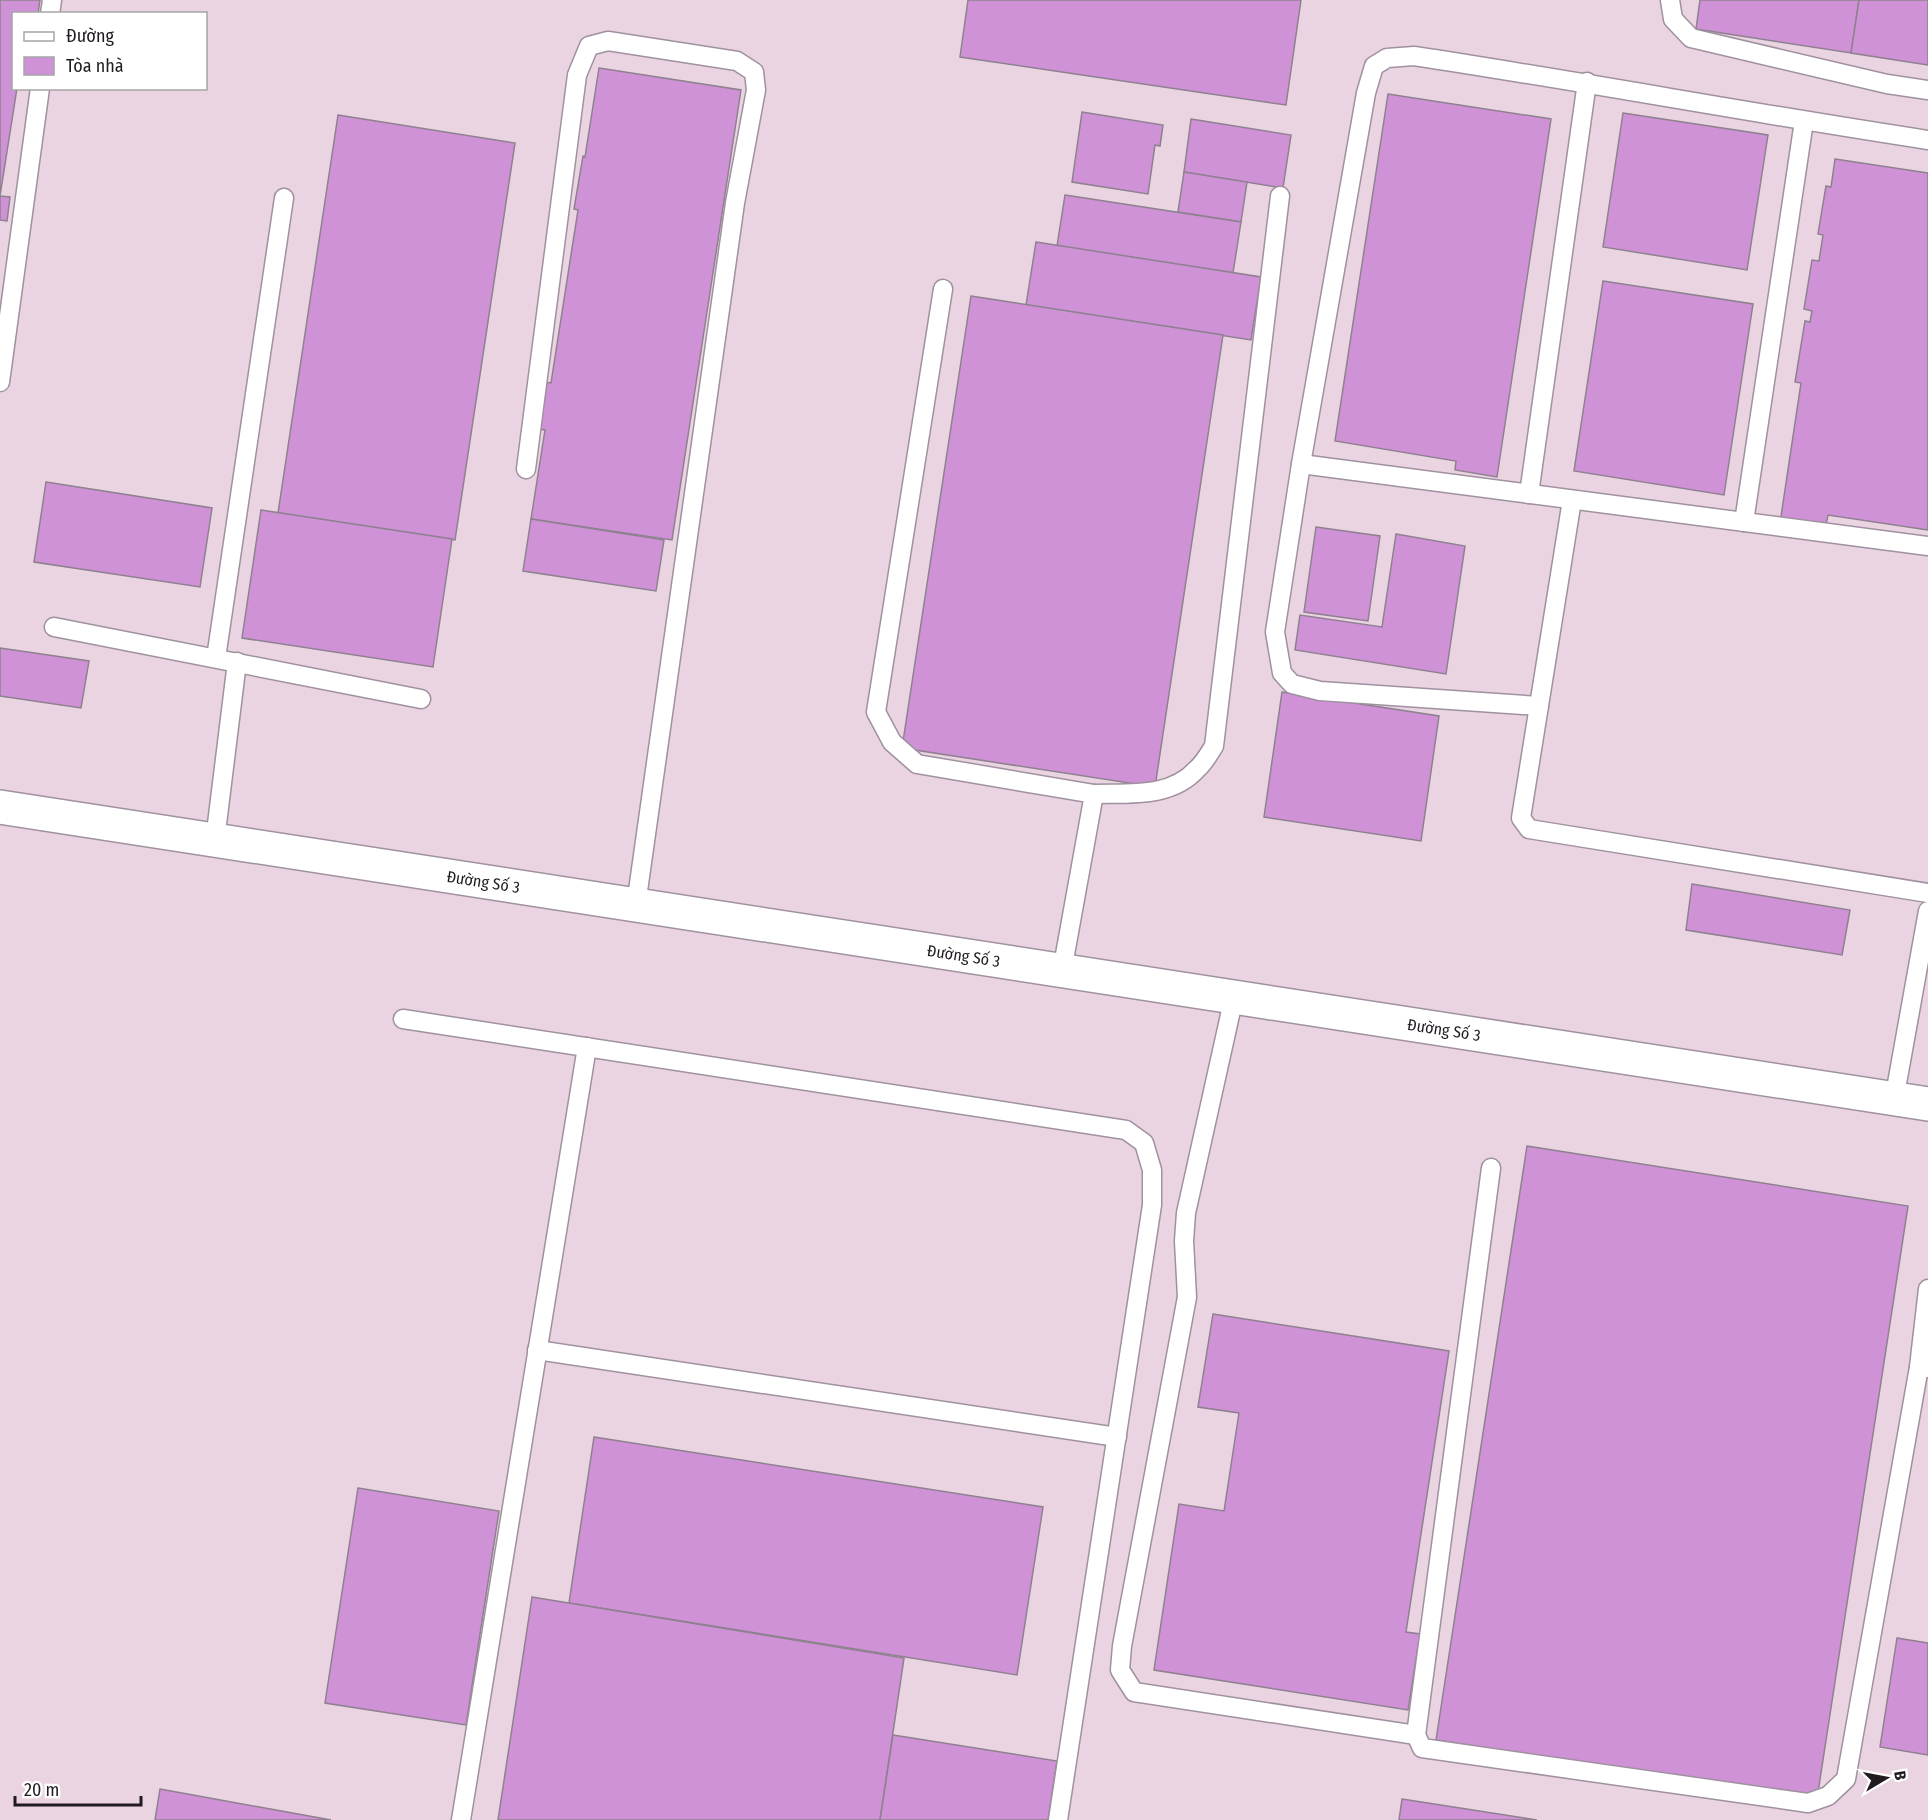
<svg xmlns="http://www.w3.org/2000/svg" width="1928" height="1820" viewBox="0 0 1928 1820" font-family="'Fira Sans Condensed',sans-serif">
<rect width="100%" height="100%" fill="#f2e4f3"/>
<!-- industrial -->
<path fill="#ead4e1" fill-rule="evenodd" d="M0 0H1928V1820H0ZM14 14H206V88H14Z"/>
<!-- building -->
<g fill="#d092d7" stroke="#8e818f" stroke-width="1.5">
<polygon points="0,0 40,0 38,14 14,14 14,88 17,88 0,196 10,197 7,221 0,220"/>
<polygon points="968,0 1301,0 1286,105 960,57"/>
<polygon points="1700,0 1859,0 1851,53 1696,29"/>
<polygon points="1859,0 1928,0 1928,65 1851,53"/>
<polygon points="599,68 741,90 672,540 531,519 545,430 538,429 545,382 551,383 578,210 574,209 583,156 585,157"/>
<polygon points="1388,94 1551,119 1497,477 1455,470 1456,461 1335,441"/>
<polygon points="1082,112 1163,125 1160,146 1155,145 1148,194 1072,182"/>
<polygon points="1623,113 1768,135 1747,270 1603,247"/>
<polygon points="338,115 515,143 455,540 278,513"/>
<polygon points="1191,119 1291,135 1283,188 1184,172"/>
<polygon points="1835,159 1928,173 1928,530 1828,515 1825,530 1780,523 1801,383 1795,382 1805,321 1810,322 1812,311 1804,309 1812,260 1819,261 1823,235 1818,234 1826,186 1831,187"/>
<polygon points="1184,172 1247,182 1241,222 1178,212"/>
<polygon points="1065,195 1241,222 1233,273 1057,246"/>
<polygon points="1036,242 1261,277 1251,340 1026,305"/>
<polygon points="1603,281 1753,304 1724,495 1574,471"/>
<polygon points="971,296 1223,335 1155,787 902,748"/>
<polygon points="46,482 212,508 200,587 34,562"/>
<polygon points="261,510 452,539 433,667 242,638"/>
<polygon points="531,519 664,540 656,591 523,571"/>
<polygon points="1316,527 1380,536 1368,621 1304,612"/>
<polygon points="1396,534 1465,546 1446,674 1295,650 1300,615 1382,627"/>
<polygon points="0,648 89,661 81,708 0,696"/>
<polygon points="1282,692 1439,716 1421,841 1264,817"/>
<polygon points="1692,884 1850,910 1842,955 1686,930"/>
<polygon points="1527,1146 1908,1206 1817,1799 1436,1740"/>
<polygon points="1213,1314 1449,1351 1406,1632 1420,1634 1408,1710 1154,1670 1179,1504 1224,1511 1239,1413 1198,1407"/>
<polygon points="594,1437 1043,1507 1017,1675 569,1603"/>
<polygon points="358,1488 499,1511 466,1725 325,1703"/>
<polygon points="532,1597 904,1658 880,1820 498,1820"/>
<polygon points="1897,1638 1928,1643 1928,1755 1880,1747"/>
<polygon points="893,1735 1057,1761 1048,1820 880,1820"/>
<polygon points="160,1789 331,1820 155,1820"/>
<polygon points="1402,1799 1537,1820 1399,1820"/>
</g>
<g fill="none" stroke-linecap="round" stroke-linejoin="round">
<!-- service casing -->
<g stroke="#9f91a0" stroke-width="21">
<g id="service">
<polyline points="1670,0 1673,19 1691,38 1887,84 1928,90"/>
<polyline points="50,14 52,0"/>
<polyline points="943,289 876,712 892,742 917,764 1094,794 1062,971"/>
<polyline points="0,382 40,88"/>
<polyline points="1301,464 1928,546"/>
<polyline points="526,469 577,75 589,46 608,41 737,61 754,72 756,90 735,203 636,905"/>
<polyline points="1529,494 1587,82"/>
<polyline points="1572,500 1521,818 1529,829 1928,893"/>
<polyline points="1744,522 1804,121"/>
<polyline points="54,627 421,699"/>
<polyline points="216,658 284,198"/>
<path d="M1539 706 1320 691 1292 684 1282 673 1275 632 1301 464 1366 93 1374 66 1387 58 1414 56C1586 82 1756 114 1928 140"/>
<path d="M1094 794C1130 793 1171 798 1197 769 1204 763 1209 754 1214 746L1280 196"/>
<polyline points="215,840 237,662"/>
<polyline points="1234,997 1186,1213 1184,1241 1187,1297 1122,1646 1120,1670 1134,1692 1416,1735"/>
<polyline points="403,1019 1126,1130 1144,1143 1152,1170 1152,1205 1058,1820"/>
<polyline points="1894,1100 1928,911"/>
<polyline points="1491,1168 1416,1735 1422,1748 1808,1803 1828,1796 1846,1779 1919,1367 1928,1368"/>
<polyline points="537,1350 1117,1437"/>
<polyline points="1919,1367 1928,1289"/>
<polyline points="461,1820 587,1047"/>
</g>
</g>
<!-- minor casing -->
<g stroke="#9f91a0" stroke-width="36">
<g id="minor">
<path id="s1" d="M0 807 1928 1104"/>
</g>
</g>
<!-- service -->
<use href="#service" stroke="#fff" stroke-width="18"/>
<!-- minor -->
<use href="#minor" stroke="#fff" stroke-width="33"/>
</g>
<g text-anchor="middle" stroke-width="6" stroke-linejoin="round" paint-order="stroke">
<!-- street labels -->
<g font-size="16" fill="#201b21" stroke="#fff">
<text dy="6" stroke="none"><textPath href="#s1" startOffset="489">Đường Số 3</textPath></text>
<text dy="6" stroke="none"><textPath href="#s1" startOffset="975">Đường Số 3</textPath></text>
<text dy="6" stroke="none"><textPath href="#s1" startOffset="1461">Đường Số 3</textPath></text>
</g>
</g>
<!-- legend -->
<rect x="12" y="12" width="195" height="78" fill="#ffffff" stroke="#a6a4a6" stroke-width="1.5"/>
<rect x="24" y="32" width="30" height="9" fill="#ffffff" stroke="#a6a4a6" stroke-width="1.5"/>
<text x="66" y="42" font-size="18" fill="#201b21">Đường</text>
<rect x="24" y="57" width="30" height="18" fill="#d092d7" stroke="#a6a4a6" stroke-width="1.5"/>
<text x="66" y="72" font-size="18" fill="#201b21">Tòa nhà</text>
<!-- north arrow -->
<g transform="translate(1886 1778) rotate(80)" stroke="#ffffff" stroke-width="4.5" paint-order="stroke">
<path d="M0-4.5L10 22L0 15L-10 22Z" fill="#201b21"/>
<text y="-9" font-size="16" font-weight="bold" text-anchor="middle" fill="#201b21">B</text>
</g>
<!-- scale -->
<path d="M15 1796v9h126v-9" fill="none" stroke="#201b21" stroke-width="3"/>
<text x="24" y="1796" font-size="18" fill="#201b21" stroke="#ffffff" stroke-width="4.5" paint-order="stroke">20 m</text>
</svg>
